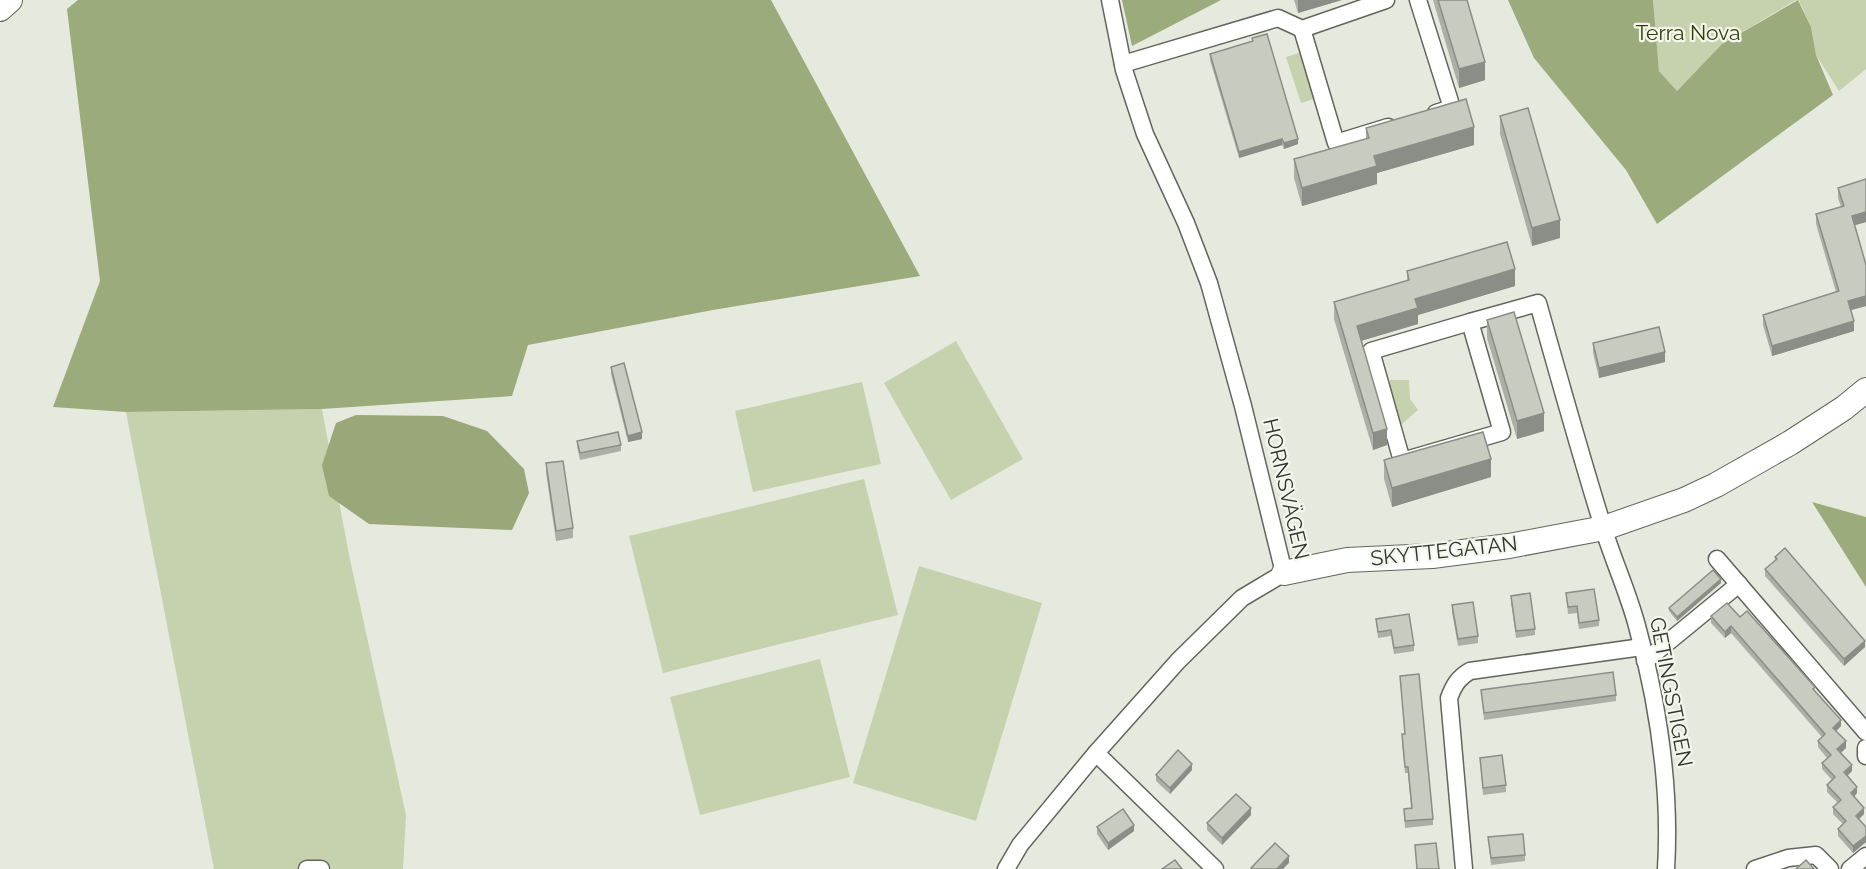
<svg xmlns="http://www.w3.org/2000/svg" width="1866" height="869" viewBox="0 0 1866 869" font-family="Raleway,sans-serif">
<rect width="100%" height="100%" fill="#e5e9de"/>
<!-- green -->
<g fill="#c6d2ad">
<polygon points="1653,0 1796,0 1722,44 1677,91 1659,71"/>
<polygon points="1799,0 1866,0 1866,69 1839,91 1816,55 1811,27"/>
<polygon points="1302,52 1317,98 1301,103 1286,57"/>
<polygon points="956,341 1023,459 951,500 884,383"/>
<path d="M1390 380H1409L1410 399 1418 410 1402 424C1393 415 1387 394 1390 380Z"/>
<polygon points="862,382 881,464 753,492 735,411"/>
<polygon points="322,409 349,555 406,815 403,869 214,869 126,412"/>
<polygon points="864,479 898,615 663,673 629,536"/>
<polygon points="919,566 1042,603 976,821 853,783"/>
<polygon points="820,659 850,777 700,815 670,697"/>
</g>
<!-- forest -->
<g fill="#9cab7c">
<polygon points="78,0 771,0 920,276 713,310 528,345 512,396 322,409 126,412 53,407 100,281 67,9"/>
<polygon points="1122,0 1221,0 1132,46"/>
<polygon points="1508,0 1653,0 1659,71 1677,91 1722,44 1798,0 1811,27 1816,55 1833,95 1657,224 1626,170 1534,58"/>
<polygon points="1812,502 1866,517 1866,587"/>
</g>
<!-- water -->
<polygon fill="#99a779" points="356,415 443,416 487,431 524,469 529,493 512,530 369,524 329,496 322,465 336,423"/>
<g fill="none" stroke-linecap="round" stroke-linejoin="round">
<!-- street casing -->
<g stroke="#62655b" stroke-width="19">
<g id="street">
<polyline points="1418,0 1452,108 1436,113"/>
<polyline points="1302,29 1336,143 1388,127"/>
<polyline points="1123,64 1278,18 1302,29 1386,0"/>
<path d="M1470 322 1538 303C1559 378 1580 453 1603 527 1613 560 1628 592 1637 626 1658 704 1671 788 1666 869"/>
<polygon points="1470,322 1502,432 1402,461 1371,351"/>
<polyline points="1717,559 1866,732"/>
<polyline points="1645,661 1739,584"/>
<polyline points="1866,748 1866,756"/>
<polyline points="1096,753 1215,869"/>
<polyline points="307,869 321,869"/>
<polyline points="1006,869 1020,845 1096,753 1178,661 1242,598 1284,573 1243,406 1209,283 1186,223 1145,134 1124,70 1110,0"/>
<path d="M1464 869 1449 698C1454 685 1458 678 1470 671L1642 647"/>
<polyline points="1755,869 1788,858 1816,855 1830,869"/>
<polyline points="1850,869 1866,856"/>
</g>
</g>
<!-- secondary casing -->
<g stroke="#62655b" stroke-width="26">
<g id="secondary">
<polyline points="0,9 10,0"/>
<polyline points="1284,573 1347,560 1432,556 1509,546 1604,528 1684,500 1716,485 1790,443 1844,408 1866,390"/>
</g>
</g>
<!-- street -->
<use href="#street" stroke="#fff" stroke-width="16"/>
<!-- secondary -->
<use href="#secondary" stroke="#fff" stroke-width="24"/>
</g>
<!-- wall -->
<g fill="#abafa5">
<polygon points="1294,0 1342,0 1298,13"/>
<polygon points="1433,0 1467,0 1485,80 1459,88"/>
<polygon points="1252,38 1298,144 1284,149 1282,145 1239,158 1210,60 1210,54 1252,41"/>
<polygon points="1500,116 1560,238 1532,246 1500,134"/>
<polygon points="1366,128 1474,145 1377,173 1377,184 1302,206 1294,178 1294,159 1366,139"/>
<polygon points="1838,188 1866,222 1855,225 1866,265 1866,306 1850,310 1854,331 1772,356 1763,325 1763,315 1836,292 1816,224 1816,214 1841,207 1838,198"/>
<polygon points="1407,271 1515,286 1418,315 1418,324 1361,341 1387,445 1373,450 1334,319 1334,302 1407,281"/>
<polygon points="1487,320 1544,431 1517,439 1487,338"/>
<polygon points="1593,343 1665,362 1599,378 1593,353"/>
<polygon points="611,367 642,439 628,442 611,374"/>
<polygon points="577,441 621,445 621,451 580,460 577,447"/>
<polygon points="1384,460 1491,477 1392,507 1384,479"/>
<polygon points="546,463 573,528 573,538 556,541 546,473"/>
<polygon points="1775,557 1865,647 1844,666 1765,576 1765,569 1775,561"/>
<polygon points="1721,583 1677,621 1669,611 1669,608"/>
<polygon points="1566,593 1599,620 1599,626 1579,629 1577,613 1568,614"/>
<polygon points="1511,596 1535,629 1535,635 1516,638 1511,602"/>
<polygon points="1452,605 1478,636 1478,643 1458,646 1452,612"/>
<polygon points="1711,616 1740,617 1815,691 1841,726 1836,731 1846,748 1841,753 1852,771 1847,776 1857,793 1854,797 1864,814 1859,819 1866,827 1866,842 1853,853 1838,836 1838,829 1843,824 1833,814 1833,807 1838,803 1827,792 1827,785 1832,780 1822,769 1822,763 1827,758 1818,747 1818,741 1822,737 1731,633 1725,638 1711,623"/>
<polygon points="1376,619 1414,645 1414,651 1394,654 1391,636 1378,638"/>
<polygon points="1400,676 1433,819 1433,825 1405,828 1404,809 1411,808 1408,773 1405,773 1402,741 1402,734 1405,734"/>
<polygon points="1481,690 1616,695 1616,701 1484,720"/>
<polygon points="1480,758 1506,785 1506,792 1483,795"/>
<polygon points="1192,770 1170,794 1156,781 1156,775"/>
<polygon points="1251,815 1222,845 1207,830 1207,823"/>
<polygon points="1097,827 1134,831 1108,850 1097,834"/>
<polygon points="1488,837 1525,855 1525,861 1491,865"/>
</g>
<!-- shaded-wall -->
<g fill="#8b8e86">
<polygon points="1298,0 1342,0 1298,13"/>
<polygon points="1485,62 1485,80 1459,88 1459,69"/>
<polygon points="1474,127 1474,145 1377,173 1377,184 1302,206 1302,188 1374,156"/>
<polygon points="1282,139 1282,145 1239,158 1239,152"/>
<polygon points="1298,139 1298,144 1284,149 1284,143"/>
<polygon points="1866,212 1866,222 1852,226 1852,216"/>
<polygon points="1560,220 1560,238 1532,246 1532,228"/>
<polygon points="1515,269 1515,286 1418,315 1418,324 1357,342 1357,326 1415,299"/>
<polygon points="1866,296 1866,306 1848,311 1848,301"/>
<polygon points="1854,321 1854,331 1772,356 1772,346"/>
<polygon points="1665,352 1665,362 1599,378 1599,368"/>
<polygon points="1544,413 1544,431 1517,439 1517,421"/>
<polygon points="1387,429 1387,445 1373,450 1373,433"/>
<polygon points="642,432 642,439 628,442 628,436"/>
<polygon points="1491,459 1491,477 1392,507 1392,488"/>
<polygon points="1721,579 1721,583 1677,621 1677,617"/>
<polygon points="1731,626 1731,633 1725,638 1725,632"/>
<polygon points="1865,641 1865,647 1844,666 1844,659"/>
<polygon points="1841,720 1841,726 1833,734 1833,728"/>
<polygon points="1846,741 1846,748 1837,756 1837,749"/>
<polygon points="1192,764 1192,770 1170,794 1170,788"/>
<polygon points="1852,765 1852,771 1844,779 1844,772"/>
<polygon points="1857,787 1857,793 1851,800 1851,793"/>
<polygon points="1251,808 1251,815 1222,845 1222,838"/>
<polygon points="1864,808 1864,814 1856,822 1856,816"/>
<polygon points="1134,825 1134,831 1108,850 1108,843"/>
<polygon points="1866,836 1866,842 1853,853 1853,846"/>
<polygon points="1289,856 1289,863 1283,869 1277,869"/>
</g>
<!-- building -->
<g fill="#c7cbc0" stroke="#8b8e86" stroke-width="1.5">
<polygon points="1438,0 1467,0 1485,62 1459,69"/>
<polygon points="1267,34 1298,139 1284,143 1282,139 1239,152 1210,54 1253,41 1252,38"/>
<polygon points="1466,99 1474,127 1374,156 1377,166 1302,188 1294,159 1369,138 1366,128"/>
<polygon points="1528,108 1560,220 1532,228 1500,116"/>
<polygon points="1866,179 1866,212 1852,216 1866,265 1866,296 1848,301 1854,321 1772,346 1763,315 1839,291 1816,214 1844,206 1838,188"/>
<polygon points="1507,242 1515,269 1415,299 1418,308 1357,326 1387,429 1373,433 1334,302 1409,280 1407,271"/>
<polygon points="1514,312 1544,413 1517,421 1487,320"/>
<polygon points="1659,327 1665,352 1599,368 1593,343"/>
<polygon points="624,363 642,432 628,436 611,367"/>
<polygon points="618,432 621,445 580,453 577,441"/>
<polygon points="1483,432 1491,459 1392,488 1384,460"/>
<polygon points="563,461 573,528 556,531 546,463"/>
<polygon points="1785,548 1865,641 1844,659 1765,569 1777,559 1775,557"/>
<polygon points="1713,570 1721,579 1677,617 1669,608"/>
<polygon points="1594,589 1599,620 1579,623 1577,606 1568,607 1566,593"/>
<polygon points="1530,593 1535,629 1516,631 1511,596"/>
<polygon points="1473,602 1478,636 1458,639 1452,605"/>
<polygon points="1727,603 1740,617 1747,611 1815,687 1813,689 1841,720 1833,728 1846,741 1837,749 1852,765 1844,772 1857,787 1851,793 1864,808 1856,816 1866,827 1866,836 1853,846 1838,829 1846,821 1833,807 1841,800 1827,785 1835,777 1822,763 1831,755 1818,741 1825,734 1731,626 1725,632 1711,616"/>
<polygon points="1409,614 1414,645 1394,648 1391,630 1378,632 1376,619"/>
<polygon points="1613,672 1616,695 1484,713 1481,690"/>
<polygon points="1419,674 1433,819 1405,821 1404,809 1412,808 1408,767 1405,767 1402,734 1405,734 1400,676"/>
<polygon points="1178,750 1192,764 1170,788 1156,775"/>
<polygon points="1502,755 1506,785 1483,788 1480,758"/>
<polygon points="1236,794 1251,808 1222,838 1207,823"/>
<polygon points="1123,809 1134,825 1108,843 1097,827"/>
<polygon points="1523,834 1525,855 1491,858 1488,837"/>
<polygon points="1275,843 1289,856 1277,869 1253,869 1251,868"/>
<polygon points="1436,843 1439,869 1417,869 1415,845"/>
<polygon points="1175,860 1182,869 1162,869"/>
<polygon points="1806,860 1814,869 1796,869"/>
</g>
<g text-anchor="middle" stroke-width="4.5" stroke-linejoin="round" paint-order="stroke">
<!-- park labels -->
<g font-size="21" fill="#313e06" stroke="#f2f6eb">
<text x="1688" y="40">Terra Nova</text>
</g>
<!-- street labels -->
<g font-size="21" fill="#333530" stroke="#f2f6eb">
<text transform="translate(1286 489) rotate(77)" y="7">HORNSVÄGEN</text>
<text transform="translate(1444 551) rotate(-6)" y="7">SKYTTEGATAN</text>
<text transform="translate(1671 692) rotate(79)" y="7">GETINGSTIGEN</text>
</g>
</g>
</svg>
